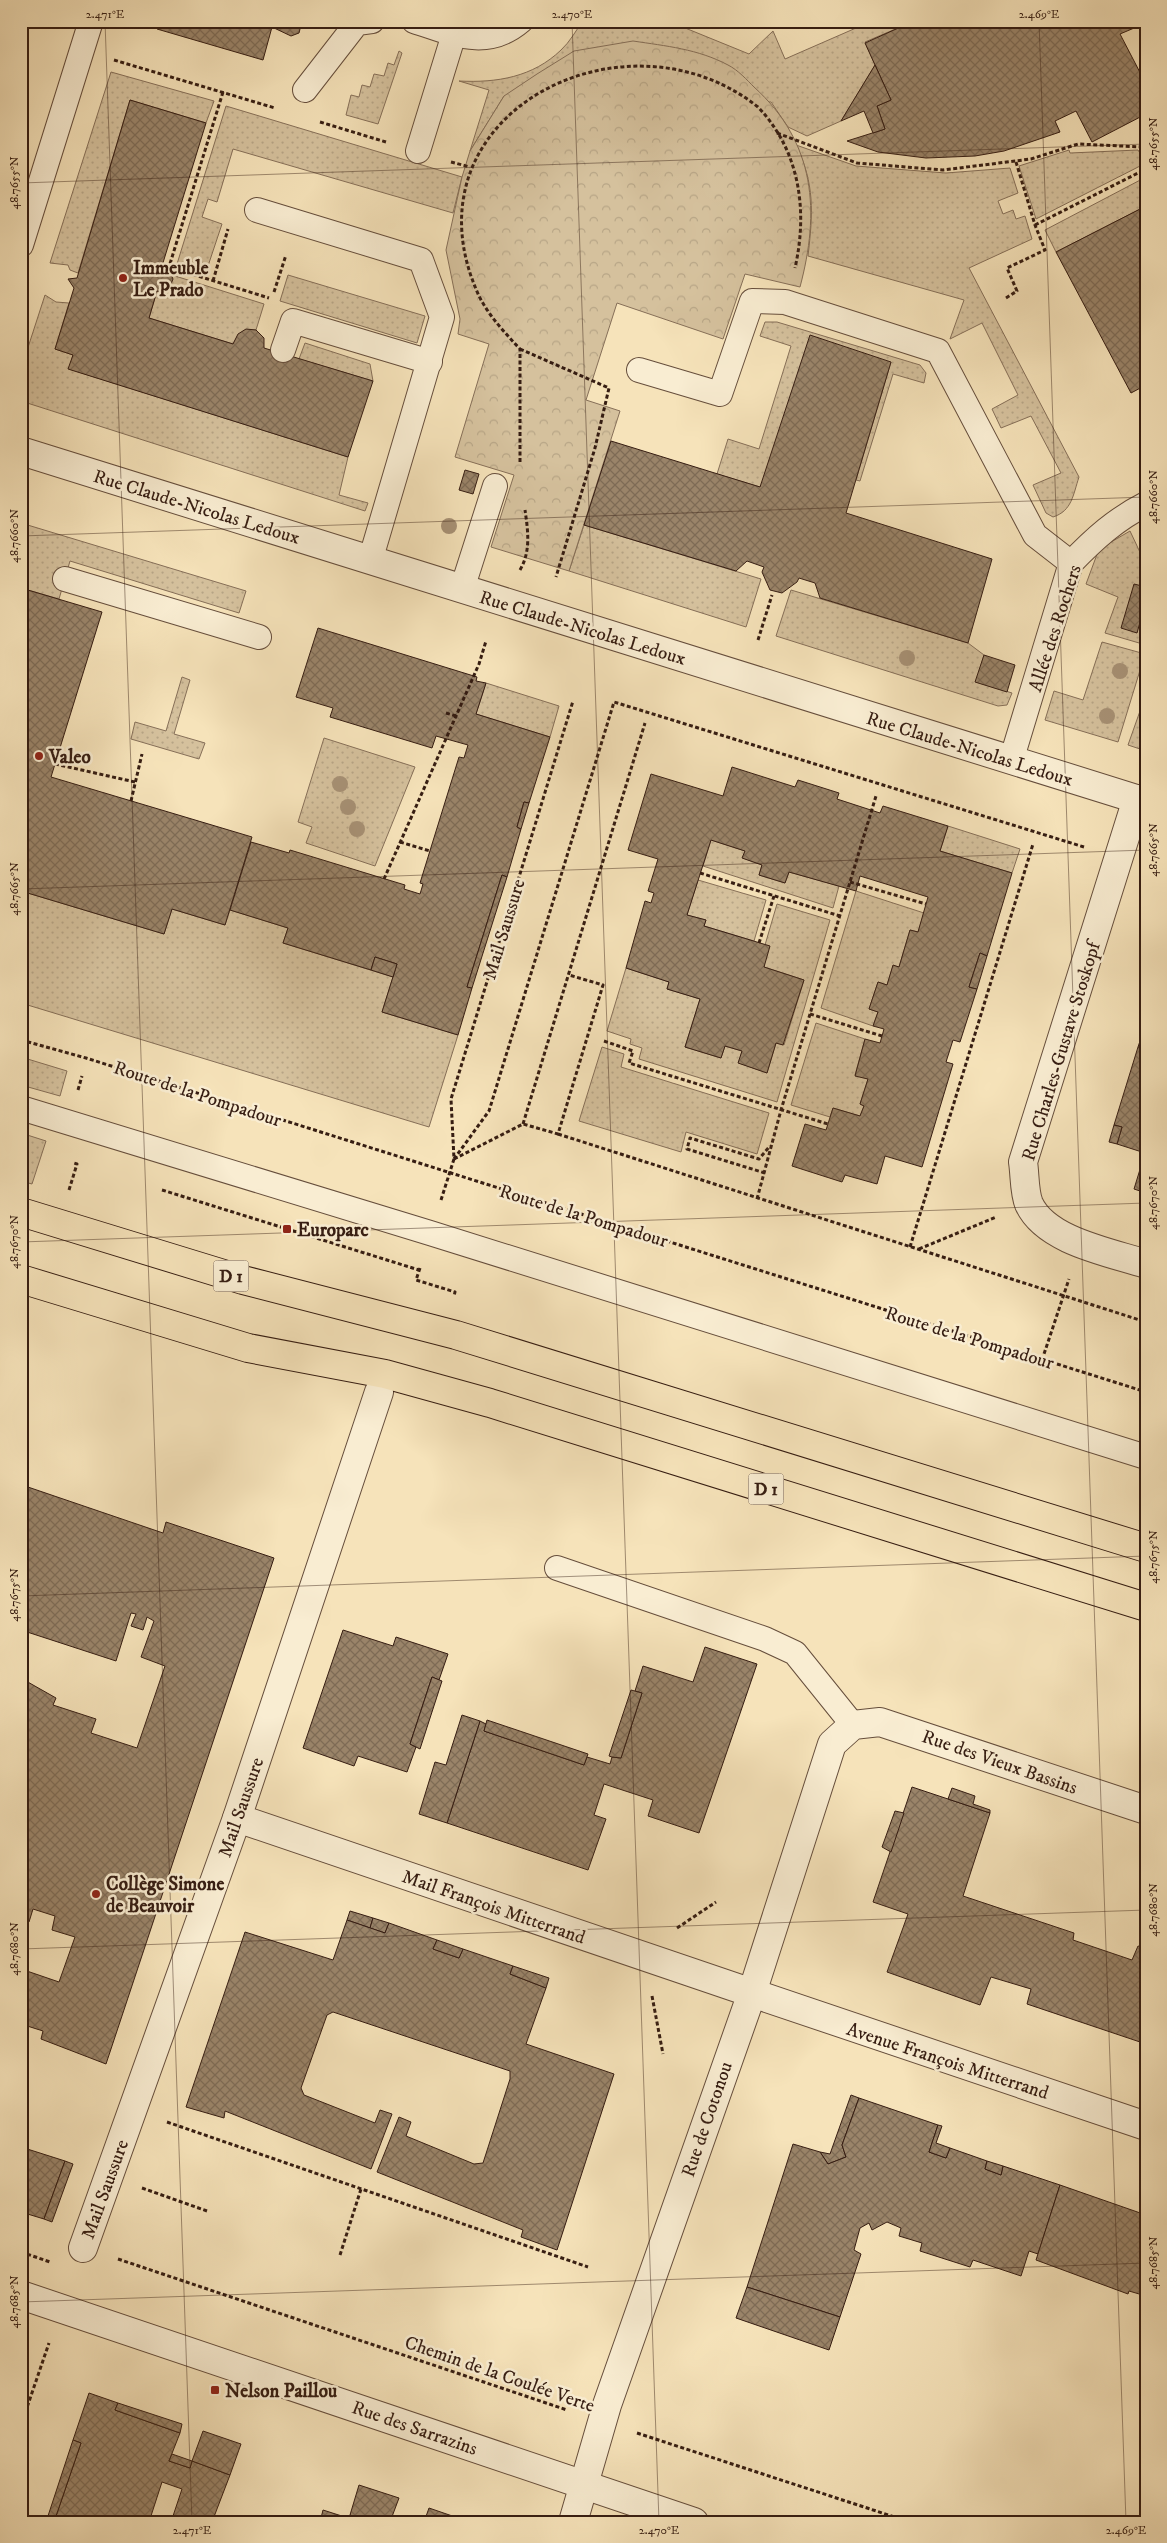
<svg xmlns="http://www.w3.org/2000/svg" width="1167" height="2543" viewBox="0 0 1167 2543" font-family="'IM FELL DW Pica',serif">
<defs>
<pattern id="grass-dots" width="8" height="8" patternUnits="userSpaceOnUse" patternTransform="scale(1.25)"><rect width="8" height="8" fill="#d5c19d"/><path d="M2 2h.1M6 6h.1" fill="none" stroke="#b7a586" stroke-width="1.8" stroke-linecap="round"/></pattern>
<pattern id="park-crowns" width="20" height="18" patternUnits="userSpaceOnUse" patternTransform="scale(1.25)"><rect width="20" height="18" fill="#d5c19d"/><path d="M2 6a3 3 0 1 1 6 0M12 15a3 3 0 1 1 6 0" fill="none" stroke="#b7a586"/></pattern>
<pattern id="building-cross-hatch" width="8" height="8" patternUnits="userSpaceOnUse" patternTransform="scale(1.25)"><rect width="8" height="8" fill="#9a8469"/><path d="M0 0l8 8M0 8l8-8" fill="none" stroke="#7e6b55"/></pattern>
</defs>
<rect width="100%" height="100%" fill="#f6e3ba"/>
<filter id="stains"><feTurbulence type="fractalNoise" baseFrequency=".004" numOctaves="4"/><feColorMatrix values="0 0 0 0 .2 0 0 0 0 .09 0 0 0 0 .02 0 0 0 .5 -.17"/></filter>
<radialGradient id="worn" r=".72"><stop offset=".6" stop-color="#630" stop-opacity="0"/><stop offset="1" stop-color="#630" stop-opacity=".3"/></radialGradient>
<!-- grass -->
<g fill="url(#grass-dots)" stroke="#866f58">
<path d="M583 21H668L749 54 773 31 785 59 872 21H914L865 42 875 65 841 121 807 136 788 127 771 102 504 96 470 151 489 90 459 81C497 83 533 77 561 50 570 42 576 30 583 21Z"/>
<polygon points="399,51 402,53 378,124 346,115 351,95 359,97 362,85 370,87 374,74 384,76 388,63 394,65"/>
<polygon points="111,72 214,101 206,123 130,100 78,273 70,270 68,265 50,263"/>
<polygon points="226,106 462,177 453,213 233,149 217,202 208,199 202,217 222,224 206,272 177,264"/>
<path d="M796 145 856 166 946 173 1010 168 1018 193 998 201 1003 214 1013 210 1016 219 1025 216 1032 239 969 268 1079 477C1073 495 1072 511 1053 517L1046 513 1033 485 1061 473 1031 416 1001 428 992 409 1018 395 982 323 950 339 964 300 808 256C813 213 815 184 796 145Z"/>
<polygon points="1069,150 1070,153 1138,150 1146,163 1036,219 1019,166"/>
<polygon points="1146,177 1146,206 1056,252 1045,230"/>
<path d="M172 275 264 304 256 330C243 329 239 332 233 344L149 318 157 291 162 292 169 289Z"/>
<polygon points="288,275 425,316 417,343 280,301"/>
<polygon points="45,295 56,302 69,303 55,349 73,355 69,369 348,457 339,495 368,503 365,511 21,401 21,369"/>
<polygon points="765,322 777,322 920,365 926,373 924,383 893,374 860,481 856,480 891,362 760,487 717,474 728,439 759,449 791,346 760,336"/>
<polygon points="305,343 370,364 373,381 299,359"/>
<polygon points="21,523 246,591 239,613 70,561 59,599 21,588"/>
<polygon points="584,525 761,579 746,627 569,571"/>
<polygon points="1130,531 1146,565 1146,645 1105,633 1118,597 1086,584 1099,549"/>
<polygon points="791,590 968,643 984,655 976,682 1012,693 1007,705 998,706 776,636"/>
<polygon points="1102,642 1145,654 1118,742 1045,720 1054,691 1083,700"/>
<polygon points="182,677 190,680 174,734 205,743 199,759 131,739 135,722 166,731"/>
<polygon points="486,683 559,706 550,737 476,714"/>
<polygon points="1146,694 1146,751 1128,745"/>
<polygon points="324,738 415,767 375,866 306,843 312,827 298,822"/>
<polygon points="948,826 1020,849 1012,873 940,851"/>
<polygon points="711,840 745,851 743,858 762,865 759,875 785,883 789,872 839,886 833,908 703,866"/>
<polygon points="698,880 766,900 754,941 704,926 706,920 687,915"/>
<polygon points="21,891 164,934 172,909 225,925 230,910 288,928 283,943 393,977 382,1012 458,1035 429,1127 21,1003"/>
<polygon points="856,891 924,913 918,932 910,930 899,967 893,966 887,985 878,982 869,1009 878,1012 873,1026 821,1008"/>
<polygon points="777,904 830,920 777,1102 639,1059 642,1048 630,1044 631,1039 607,1031 626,968 669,982 667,989 700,999 685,1047 721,1058 725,1046 742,1051 739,1063 767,1073 776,1043 784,1045 804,980 764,967 765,945"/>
<polygon points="816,1023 865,1039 855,1075 868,1079 860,1104 864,1106 860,1116 833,1108 830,1117 791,1105"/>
<polygon points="602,1047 624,1054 621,1067 769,1113 757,1154 686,1132 681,1152 579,1121"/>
<polygon points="21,1057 67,1071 60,1096 21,1085"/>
<polygon points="21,1133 46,1141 32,1184 21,1181"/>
</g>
<!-- park -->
<path fill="url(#park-crowns)" stroke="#866f58" d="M633 41C666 46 698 49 728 65 738 70 747 80 754 87 816 143 820 212 800 287L745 274 723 339 617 303 586 400 620 411 569 571 491 547 514 475 455 457 489 344 458 334 460 319 446 250 462 177 470 151 504 96 537 74 574 51Z"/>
<!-- building -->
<g fill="url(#building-cross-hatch)" stroke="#361d12">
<polygon points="159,21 298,21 301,25 299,33 291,36 272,27 263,60 157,29"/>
<polygon points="914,21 1146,21 1146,23 1120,34 1146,84 1146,114 1092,142 1076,111 1055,121 1060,132 1004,151 975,156 926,158 878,152 847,141 885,129 877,106 891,100 865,43"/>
<polygon points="875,65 891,100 877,106 885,129 873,133 864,111 841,121"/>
<polygon points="130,100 206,123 162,266 169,270 173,279 169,289 162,292 157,291 149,318 233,344 238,334 246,329 256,330 264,338 264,348 373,381 348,457 68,369 73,355 55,349 74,288 68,279 77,278"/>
<polygon points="1146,206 1146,385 1131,393 1056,252"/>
<polygon points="810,335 891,362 846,513 992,559 968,643 820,598 815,583 799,578 797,582 782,593 770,590 762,572 764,567 747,561 736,571 584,525 611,441 760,487"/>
<polygon points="465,470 479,474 473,494 459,490"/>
<polygon points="1134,584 1146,587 1146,601 1137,633 1121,628"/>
<polygon points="21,588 102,612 51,777 252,837 225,925 172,909 164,934 21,891"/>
<polygon points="318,628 477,677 476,681 486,683 476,714 550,737 529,803 524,802 517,827 521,829 507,877 502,875 467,987 472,988 458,1035 382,1012 397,964 375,957 371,970 283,943 288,928 230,910 251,842 289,853 290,850 405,885 404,889 420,894 423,884 420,883 459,757 464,758 468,745 436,736 432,748 330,717 333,708 296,697"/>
<polygon points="984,655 1015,665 1007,692 975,682"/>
<polygon points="732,767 795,787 798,780 839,793 837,799 880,813 883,806 948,826 940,851 1012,873 987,956 980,953 969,987 977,989 960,1042 953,1040 946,1062 953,1064 922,1167 885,1156 877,1184 845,1175 842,1182 792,1166 805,1124 826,1130 833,1108 860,1116 864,1106 860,1104 868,1079 855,1076 865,1039 880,1043 884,1029 873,1026 878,1012 869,1009 878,982 887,985 893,965 899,967 910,930 918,932 928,897 860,876 856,891 789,872 785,883 759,875 762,865 742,858 745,851 711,840 687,915 706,920 704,926 770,946 764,967 804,980 783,1045 776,1043 767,1073 738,1063 742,1051 725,1046 721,1058 685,1047 700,999 667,989 669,982 626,968 645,901 651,903 654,893 648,891 658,859 628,850 651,774 723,796"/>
<polygon points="524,802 529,803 521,829 517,827"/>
<polygon points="502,875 507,877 472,988 467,987"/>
<polygon points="980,953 987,956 977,989 969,987"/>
<polygon points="375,957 397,964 393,977 371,970"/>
<polygon points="1146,1023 1146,1049 1138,1047"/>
<polygon points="1138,1047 1146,1049 1146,1193 1134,1189 1145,1153 1117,1144 1122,1127 1114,1125"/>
<polygon points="1114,1125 1122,1127 1117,1144 1109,1142"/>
<polygon points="22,1485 163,1533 166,1522 274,1558 106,2064 41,2039 43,2031 21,2024 21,1969 59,1982 75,1937 52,1930 55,1916 33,1909 29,1922 21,1919 21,1681 26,1681 56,1698 53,1705 96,1719 91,1733 137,1748 165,1666 141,1657 154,1621 147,1617 143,1630 131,1626 136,1614 131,1613 116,1661 21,1630"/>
<polygon points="343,1630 393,1646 396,1637 448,1654 439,1680 432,1677 410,1744 416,1747 407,1772 358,1756 354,1766 303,1748"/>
<polygon points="705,1647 757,1664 699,1833 648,1816 653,1800 604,1784 594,1815 606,1819 588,1870 447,1823 480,1721 486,1724 484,1731 584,1765 587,1757 610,1764 612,1757 621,1758 642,1693 635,1691 643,1666 693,1682"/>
<polygon points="432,1677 442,1681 420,1749 410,1744"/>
<polygon points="631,1690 642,1693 621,1758 612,1757 609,1756"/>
<polygon points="462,1715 480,1721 447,1823 419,1814 435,1762 446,1765"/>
<polygon points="487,1720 588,1754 584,1765 484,1731"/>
<polygon points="912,1787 990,1813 963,1896 1074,1933 1073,1940 1132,1960 1138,1946 1146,1948 1146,2044 1027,2004 1031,1989 991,1977 980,2005 887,1972 908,1914 873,1902"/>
<polygon points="952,1788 975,1796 973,1804 990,1810 990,1813 948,1799"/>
<polygon points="895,1811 904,1813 891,1852 882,1847"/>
<polygon points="350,1911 373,1918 370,1928 347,1920"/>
<polygon points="373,1918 389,1923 385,1933 370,1928"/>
<polygon points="347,1920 385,1933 389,1923 437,1940 433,1949 459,1958 463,1949 513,1966 510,1974 546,1988 526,2044 614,2074 557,2250 521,2237 523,2230 377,2172 399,2117 411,2122 406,2136 474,2164 483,2163 510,2079 510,2071 333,2012 327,2015 301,2088 304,2095 375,2123 380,2110 392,2114 371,2169 225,2111 224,2118 186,2107 245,1932 333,1960"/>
<polygon points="437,1940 463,1949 459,1958 433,1949"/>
<polygon points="513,1966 549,1978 546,1988 510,1974"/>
<polygon points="851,2095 859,2098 842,2145 846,2157 828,2164 820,2152 830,2154"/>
<polygon points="859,2098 938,2125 929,2152 946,2158 950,2148 987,2161 985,2169 1001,2175 1003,2166 1060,2185 1038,2254 1029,2251 1021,2276 973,2260 970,2267 920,2251 922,2243 899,2236 901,2228 887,2222 872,2230 869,2223 860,2228 854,2250 861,2254 840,2317 747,2287 793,2144 820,2152 828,2164 846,2157 842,2145"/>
<polygon points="938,2125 942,2126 936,2143 950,2148 946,2158 929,2152"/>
<polygon points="21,2147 65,2161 44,2219 21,2212"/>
<polygon points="65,2161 73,2164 52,2222 44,2219"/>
<polygon points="987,2161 1003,2166 1001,2175 985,2169"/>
<polygon points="1060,2185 1146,2215 1146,2296 1129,2291 1128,2294 1036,2260"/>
<polygon points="747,2287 840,2317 829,2350 736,2318"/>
<polygon points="89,2393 118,2403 115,2410 180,2433 169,2461 190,2468 192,2461 230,2475 212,2522 171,2522 182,2489 162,2482 149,2522 54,2522 81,2443 73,2440"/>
<polygon points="118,2403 182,2424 180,2433 115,2410"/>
<polygon points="203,2431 241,2444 230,2475 192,2461"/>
<polygon points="73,2440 81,2443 54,2522 46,2522"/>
<polygon points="172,2454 192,2461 190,2468 169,2461"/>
<polygon points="359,2485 399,2498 390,2522 369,2522 350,2515"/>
<polygon points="429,2508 464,2520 465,2522 424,2522"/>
<polygon points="323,2510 348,2518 350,2515 369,2522 320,2522"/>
</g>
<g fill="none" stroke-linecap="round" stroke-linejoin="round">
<!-- service casing -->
<g stroke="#664e3c" stroke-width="26">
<g id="service">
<path d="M414 21C452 33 486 51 521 21"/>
<polyline points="305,90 357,23 372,21"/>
<polyline points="418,151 454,34"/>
<polyline points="257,210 421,260 442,317 370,561"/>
<polyline points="21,245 91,21"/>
<polyline points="283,350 293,321 430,362"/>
<polyline points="639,370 720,394 752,301 785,302 938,351 1035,535 1071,563"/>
<polyline points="65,579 259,637"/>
<polyline points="462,589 495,486"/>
<path d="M1011 761 1071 563C1094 539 1116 519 1146 504"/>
<polyline points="21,1108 430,1233 1146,1457"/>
<polyline points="557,1568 765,1639 795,1653 853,1725"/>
</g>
</g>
<!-- pedestrian casing -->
<g stroke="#664e3c" stroke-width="30">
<g id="pedestrian">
<polyline points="237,1818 752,1993"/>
<polyline points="83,2248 237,1818 379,1392"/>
</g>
</g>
<!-- minor casing -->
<g stroke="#664e3c" stroke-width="30">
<g id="minor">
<polyline points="21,451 1146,802"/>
<path d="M1137 799 1023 1162C1025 1174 1024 1192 1029 1204 1046 1241 1109 1252 1146 1264"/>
<polyline points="752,1993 1146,2126"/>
<polyline points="21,2295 694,2522"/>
<polyline points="573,2522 607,2405 752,1993 832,1744 853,1725 880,1722 1146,1810"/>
</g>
</g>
<!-- primary casing -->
<g stroke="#361d12" stroke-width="30">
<g id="primary">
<polyline points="21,1212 243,1280 456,1335 1146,1548"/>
<polyline points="21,1279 248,1348 385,1374 490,1403 1146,1607"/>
</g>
</g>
<!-- path -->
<g stroke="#361d12" stroke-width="3" stroke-dasharray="4 2.5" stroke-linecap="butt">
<polyline points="114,60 275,108"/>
<polyline points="223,92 169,267 269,298"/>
<polyline points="320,122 386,142"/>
<polyline points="777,133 857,163 943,170 1031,159 1078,144 1143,147 1146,151"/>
<polyline points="451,162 470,167"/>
<polyline points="1035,225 1146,169"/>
<polyline points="213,281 228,229"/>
<polyline points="274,292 286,255"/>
<polyline points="1006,298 1017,291 1007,268 1045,250 1035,225 1016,162"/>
<polyline points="520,349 609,388 595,448 556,577"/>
<path d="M520 462V349C505 333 489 316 479 296 397 117 623 0 758 107 800 151 808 211 795 268"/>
<path d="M520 570C531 551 528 531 525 510"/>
<polyline points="758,640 772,595"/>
<polyline points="446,713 456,716"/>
<polyline points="55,764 135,782"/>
<polyline points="131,801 142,754"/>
<polyline points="400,842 430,851"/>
<polyline points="700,873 840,916"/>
<polyline points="384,879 479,664 486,641"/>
<polyline points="850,882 926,904"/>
<polyline points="759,943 774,896"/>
<polyline points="810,1014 882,1036"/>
<polyline points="21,1040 86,1058 1146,1392"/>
<polyline points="604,1041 633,1051 629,1063 828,1124"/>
<polyline points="78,1090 82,1076"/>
<polyline points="523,1124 645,723"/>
<polyline points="558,1134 1146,1322"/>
<polyline points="454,1159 489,1111 614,702 1084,847"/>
<polyline points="454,1159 523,1124 558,1134 603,985 569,975"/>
<polyline points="765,1173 687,1149 690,1138 759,1159 770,1146"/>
<polyline points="69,1190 77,1164 74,1163"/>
<polyline points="162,1190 419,1270"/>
<polyline points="757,1199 781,1110 876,796"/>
<polyline points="441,1200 454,1159 451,1099 573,701"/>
<polyline points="910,1247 1033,844"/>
<polyline points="919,1249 996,1217"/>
<polyline points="420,1268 416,1280 455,1292 454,1296"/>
<polyline points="21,1324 28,1319"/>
<polyline points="1042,1360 1069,1279"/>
<polyline points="677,1928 716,1902"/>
<polyline points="652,1996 663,2054"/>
<polyline points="167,2122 588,2267"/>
<polyline points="142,2188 207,2211"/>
<polyline points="21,2252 50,2262"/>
<polyline points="340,2255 361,2189"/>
<polyline points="118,2259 567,2410"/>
<polyline points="21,2425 49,2343"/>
<polyline points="637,2433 910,2522"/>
</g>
<!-- service -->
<use href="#service" stroke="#f9edd2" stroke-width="24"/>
<!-- pedestrian -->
<use href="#pedestrian" stroke="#f9edd2" stroke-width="28"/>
<!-- minor -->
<use href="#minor" stroke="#f9edd2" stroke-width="28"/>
<!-- primary -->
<use href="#primary" stroke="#f6e3ba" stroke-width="28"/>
</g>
<!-- trees -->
<g fill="#a79175">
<circle cx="449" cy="526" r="8"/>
<circle cx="907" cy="658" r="8"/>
<circle cx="1120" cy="671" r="8"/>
<circle cx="1107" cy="716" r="8"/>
<circle cx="340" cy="784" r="8"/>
<circle cx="348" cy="807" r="8"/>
<circle cx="357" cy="829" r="8"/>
</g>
<!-- ticks -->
<path fill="none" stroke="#361d12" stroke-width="1" stroke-opacity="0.45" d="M105 21 192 2522M572 21 659 2522M1039 21 1126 2522M21 183 1146 144M21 536 1146 497M21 889 1146 850M21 1242 1146 1203M21 1596 1146 1556M21 1949 1146 1910M21 2302 1146 2263"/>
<!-- markers -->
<g fill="#8f2418" stroke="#f9edd2" stroke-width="2">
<circle cx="123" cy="278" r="5"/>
<circle cx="39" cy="756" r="5"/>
<rect x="282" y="1224" width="10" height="10" rx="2.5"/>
<circle cx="96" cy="1894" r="5"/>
<rect x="210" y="2385" width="10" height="10" rx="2.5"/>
</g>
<g text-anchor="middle" stroke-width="5" stroke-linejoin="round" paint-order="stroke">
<!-- shield labels -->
<g fill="#f9edd2" stroke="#705b4c" stroke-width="1">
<rect x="213.5" y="1260.5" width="35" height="31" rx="4"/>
<rect x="748.5" y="1473.5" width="35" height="31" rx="4"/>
</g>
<g font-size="18" font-weight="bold" fill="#361d12">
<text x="231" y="1282">D 1</text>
<text x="766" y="1495">D 1</text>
</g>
<!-- poi labels -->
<g font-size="19" font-weight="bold" fill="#361d12" stroke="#f9edd2" text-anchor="start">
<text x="133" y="274">Immeuble<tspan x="133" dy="22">Le Prado</tspan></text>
<text x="49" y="763">Valeo</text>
<text x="297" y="1236">Europarc</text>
<text x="106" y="1890">Collège Simone<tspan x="106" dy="22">de Beauvoir</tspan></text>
<text x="225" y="2397">Nelson Paillou</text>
</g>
<!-- street labels -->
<g font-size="19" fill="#361d12" stroke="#f9edd2">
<text transform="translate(197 506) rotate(17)" y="7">Rue Claude-Nicolas Ledoux</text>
<text transform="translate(583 627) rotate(17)" y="7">Rue Claude-Nicolas Ledoux</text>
<text transform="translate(1054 628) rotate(-72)" y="7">Allée des Rochers</text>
<text transform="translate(970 748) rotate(17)" y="7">Rue Claude-Nicolas Ledoux</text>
<text transform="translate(503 929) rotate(-73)" y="7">Mail Saussure</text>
<text transform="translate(1060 1051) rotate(-73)" y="7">Rue Charles-Gustave Stoskopf</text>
<text transform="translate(198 1093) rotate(18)" y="7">Route de la Pompadour</text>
<text transform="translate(584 1215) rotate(17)" y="7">Route de la Pompadour</text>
<text transform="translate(970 1337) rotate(17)" y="7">Route de la Pompadour</text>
<text transform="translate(1000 1761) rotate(19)" y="7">Rue des Vieux Bassins</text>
<text transform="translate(240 1807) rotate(-71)" y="7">Mail Saussure</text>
<text transform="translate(494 1906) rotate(19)" y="7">Mail François Mitterrand</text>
<text transform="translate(948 2060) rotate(18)" y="7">Avenue François Mitterrand</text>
<text transform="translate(706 2119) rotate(-71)" y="7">Rue de Cotonou</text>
<text transform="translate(104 2189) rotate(-70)" y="7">Mail Saussure</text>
<text transform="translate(500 2373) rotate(19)" y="7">Chemin de la Coulée Verte</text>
<text transform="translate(415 2427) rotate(19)" y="7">Rue des Sarrazins</text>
</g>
</g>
<!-- margin -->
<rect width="1167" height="2543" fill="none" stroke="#f6e3ba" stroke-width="55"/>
<rect x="28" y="28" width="1112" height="2488" fill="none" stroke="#361d12" stroke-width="2"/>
<g font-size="12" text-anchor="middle" fill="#361d12">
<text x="105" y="18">2.471°E</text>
<text x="572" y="18">2.470°E</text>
<text x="1039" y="18">2.469°E</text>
<text transform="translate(1153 144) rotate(-90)" y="4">48.7655°N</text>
<text transform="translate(14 183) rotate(-90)" y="4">48.7655°N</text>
<text transform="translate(1153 497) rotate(-90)" y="4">48.7660°N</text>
<text transform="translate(14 536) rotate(-90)" y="4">48.7660°N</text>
<text transform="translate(1153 850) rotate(-90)" y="4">48.7665°N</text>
<text transform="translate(14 889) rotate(-90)" y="4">48.7665°N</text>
<text transform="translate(1153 1203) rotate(-90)" y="4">48.7670°N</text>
<text transform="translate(14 1242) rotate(-90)" y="4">48.7670°N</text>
<text transform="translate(1153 1557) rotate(-90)" y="4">48.7675°N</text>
<text transform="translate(14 1595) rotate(-90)" y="4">48.7675°N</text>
<text transform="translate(1153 1910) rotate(-90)" y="4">48.7680°N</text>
<text transform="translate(14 1949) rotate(-90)" y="4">48.7680°N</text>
<text transform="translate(1153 2263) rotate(-90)" y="4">48.7685°N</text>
<text transform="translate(14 2302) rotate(-90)" y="4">48.7685°N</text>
<text x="192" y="2534">2.471°E</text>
<text x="659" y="2534">2.470°E</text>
<text x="1126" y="2534">2.469°E</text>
</g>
<rect width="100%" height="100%" filter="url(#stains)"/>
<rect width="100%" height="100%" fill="url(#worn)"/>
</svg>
